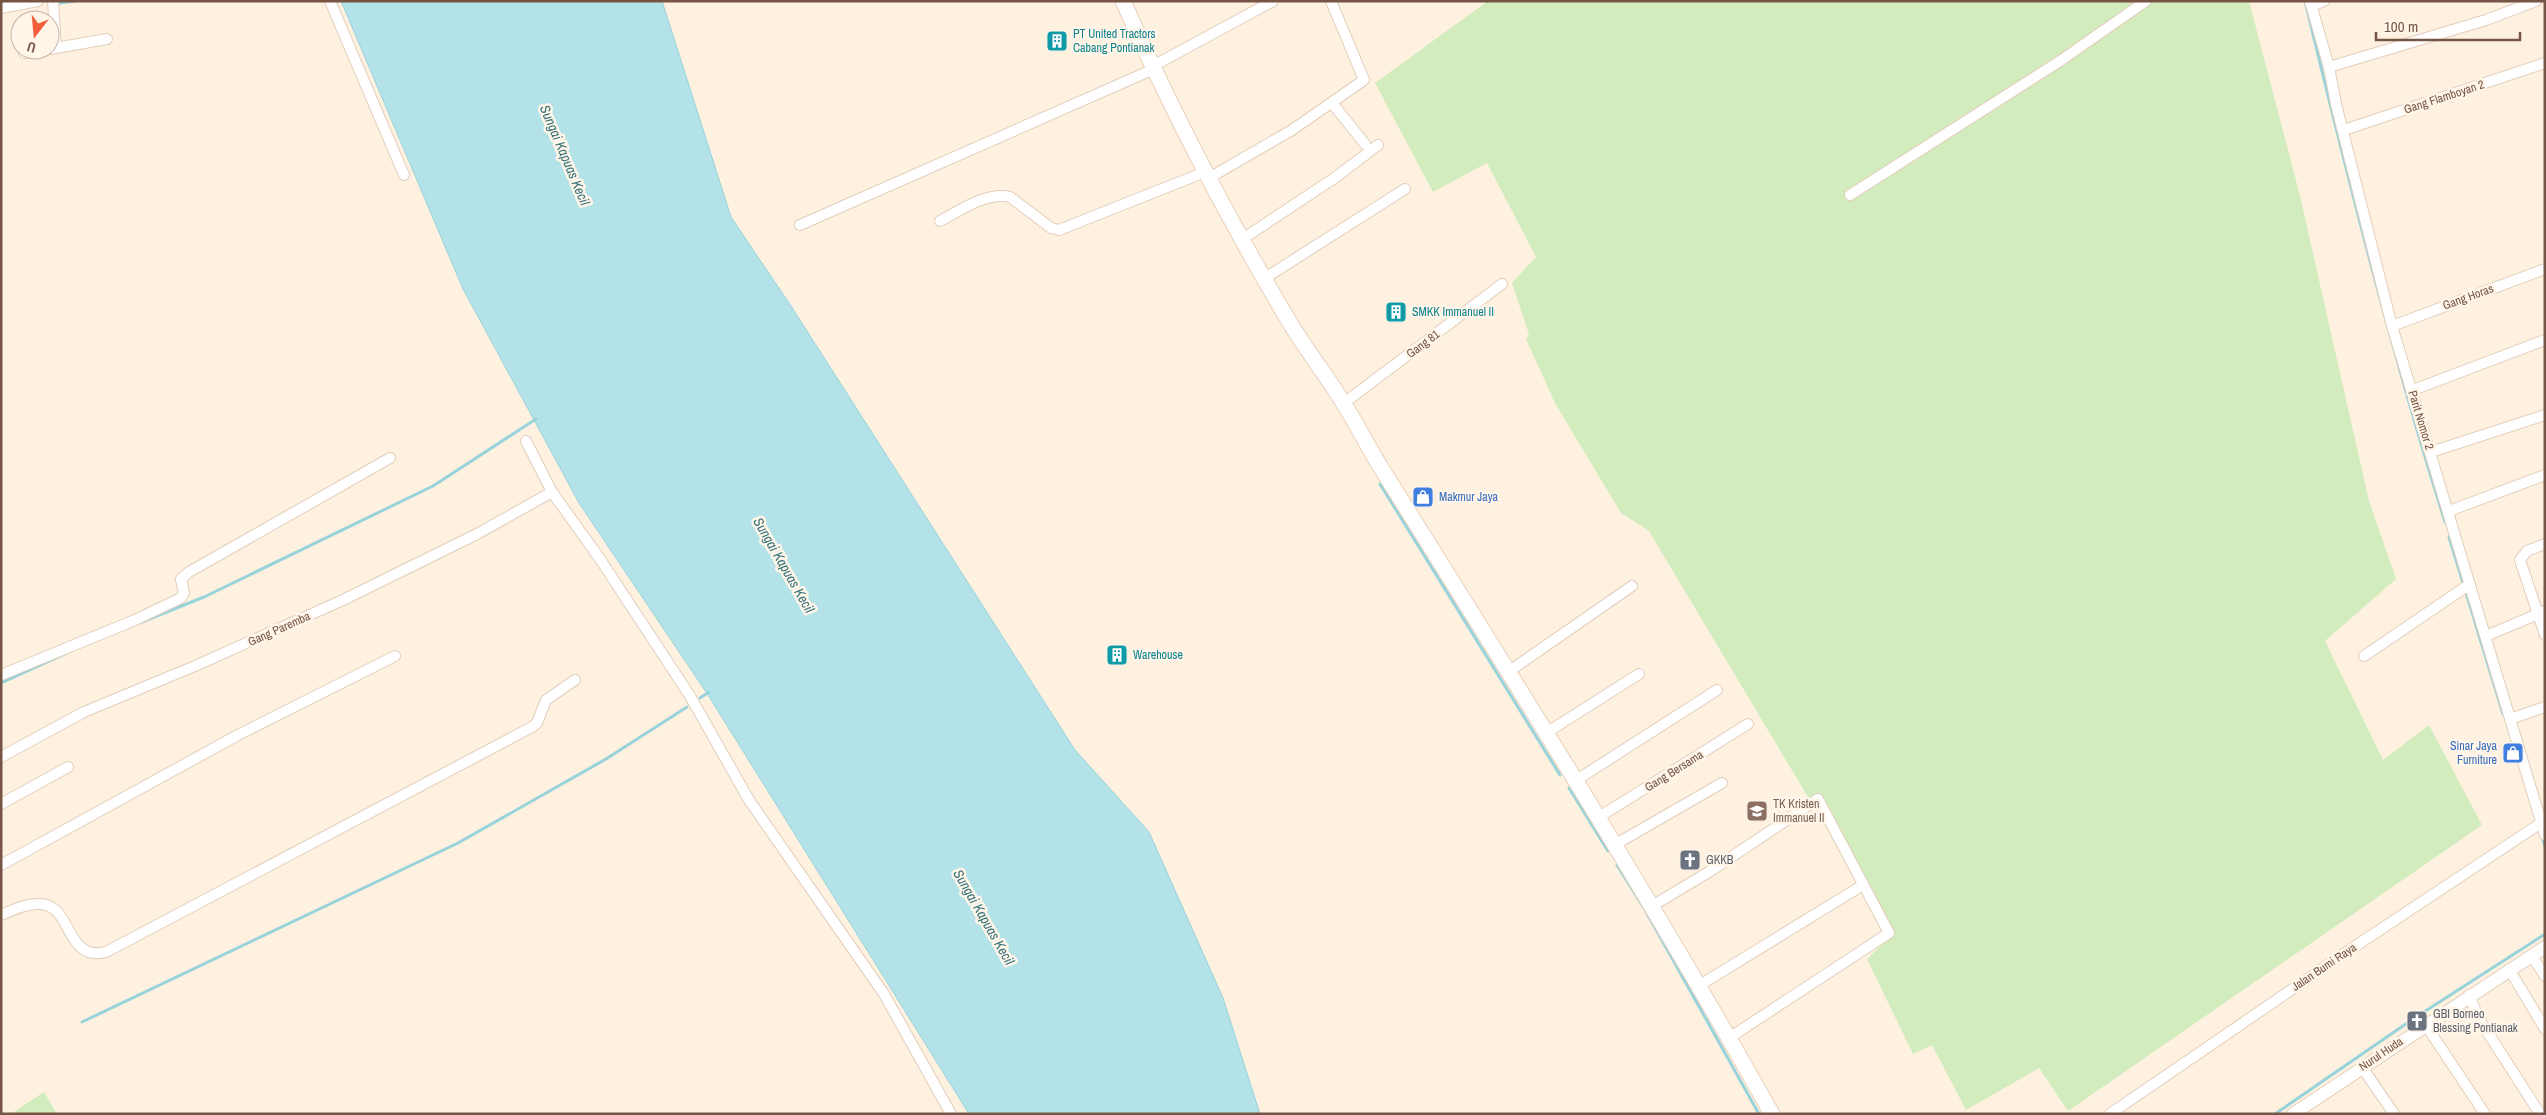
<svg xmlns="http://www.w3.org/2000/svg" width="2546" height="1115" viewBox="0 0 2546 1115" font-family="'Archivo Narrow',sans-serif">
<rect width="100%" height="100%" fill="#fef1e0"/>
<!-- green -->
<g fill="#d2ecbd">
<polygon points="1488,1 2249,1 2300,196 2369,501 2396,579 2325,641 2383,760 2429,725 2482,825 2068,1111 2039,1068 1966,1110 1932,1045 1913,1054 1867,959 1891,936 1649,531 1621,513 1556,405 1526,339 1529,334 1512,283 1536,257 1487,163 1433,192 1375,83"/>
<polygon points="44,1092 57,1114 11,1114"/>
</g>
<!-- water -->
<polygon fill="#b3e2e9" stroke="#98d3db" points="341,1 662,1 731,217 791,306 1075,750 1149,832 1223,998 1260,1114 969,1114 708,695 579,503 463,289"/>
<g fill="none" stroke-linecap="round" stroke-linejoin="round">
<!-- stream -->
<g stroke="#98d3db" stroke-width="3">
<path d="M2305 1C2347 176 2391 350 2445 522"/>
<polyline points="60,3 75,1"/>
<polyline points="1380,484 1560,775"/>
<polyline points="2449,537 2503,714"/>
<polyline points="142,622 204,597 433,486 536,419"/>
<polyline points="1,683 67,653"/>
<polyline points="700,698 709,692"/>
<polyline points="1569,788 1608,851"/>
<polyline points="2542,837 2545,846"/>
<polyline points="1617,865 1644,908 1759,1114"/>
<polyline points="82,1022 458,843 606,759 687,707"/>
<polyline points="2275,1114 2413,1019 2545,934"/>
</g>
<!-- minor casing -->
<g stroke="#e3cdbb" stroke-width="12">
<g id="minor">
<polyline points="53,1 56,48"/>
<polyline points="330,1 404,175"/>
<polyline points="2310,1 2329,67 2336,104 2392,326 2545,835"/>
<polyline points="2312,6 2324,1"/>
<polyline points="1,8 38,1"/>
<polyline points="50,49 107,39"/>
<polyline points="24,53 44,50"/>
<polyline points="1153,66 1273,1"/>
<polyline points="2329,67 2486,20 2536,1"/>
<polyline points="1332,103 1365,144"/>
<polyline points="2344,130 2545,63"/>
<polyline points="1209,178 1292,130 1364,80 1331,1"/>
<polyline points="1850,195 2060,61 2146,1"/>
<path d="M940 221C959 211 987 191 1010 197L1051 228 1059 230 1205 172"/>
<polyline points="800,225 1154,69"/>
<polyline points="1241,240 1336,177 1378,145"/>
<polyline points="1265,278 1405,189"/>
<polyline points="2392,326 2545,269"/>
<polyline points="2413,390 2545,340"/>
<polyline points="1344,403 1502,284"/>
<polyline points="526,441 552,492 600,559 690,696 749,800 884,994 951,1114"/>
<polyline points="2431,452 2545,415"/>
<polyline points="2449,511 2545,475"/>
<polyline points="2545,544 2527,551 2520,560 2545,635"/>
<polyline points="2486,636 2545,611"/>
<polyline points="2364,656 2470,584"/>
<polyline points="1508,672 1632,586"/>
<polyline points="1,675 135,620 181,598 184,593 181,579 189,572 390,458"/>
<polyline points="2510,719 2545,707"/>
<polyline points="1546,733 1639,674"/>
<polyline points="1,757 84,712 195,666 343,600 477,534 552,492"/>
<polyline points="1575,781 1717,690"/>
<polyline points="1,804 68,767"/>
<polyline points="1599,817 1748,724"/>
<polyline points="1616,844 1722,783"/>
<polyline points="1,865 238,735 395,656"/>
<polyline points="1652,906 1712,870 1818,799 1889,933 1729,1038"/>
<path d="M1 915C13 910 25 904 38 904 73 902 64 963 106 952L532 727 537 723 546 700 575 680"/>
<polyline points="2531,955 2545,976"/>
<polyline points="2509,969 2545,1029"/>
<polyline points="1700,985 1863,885"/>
<polyline points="2469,995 2479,1019 2540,1114"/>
<polyline points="2425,1024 2485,1114"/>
<polyline points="2362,1067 2394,1114"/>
<polyline points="2110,1114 2348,951 2541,823"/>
</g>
</g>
<!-- tertiary casing -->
<g stroke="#e3cdbb" stroke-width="14">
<polyline id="tertiary" points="2293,1114 2545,947"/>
</g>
<!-- secondary casing -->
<g stroke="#ead0ba" stroke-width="17">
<path id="secondary" d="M1123 1C1172 112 1228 219 1290 323 1307 351 1327 376 1344 404 1358 426 1369 449 1383 471 1516 683 1649 895 1772 1114"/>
</g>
<!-- minor -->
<use href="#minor" stroke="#fff" stroke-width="10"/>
<!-- tertiary -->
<use href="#tertiary" stroke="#fff" stroke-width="12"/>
<!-- secondary -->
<use href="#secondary" stroke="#fff" stroke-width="15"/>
</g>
<!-- icons -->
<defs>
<g id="building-square" transform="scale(1.125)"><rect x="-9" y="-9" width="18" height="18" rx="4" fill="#0f9aa8" stroke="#fff5e8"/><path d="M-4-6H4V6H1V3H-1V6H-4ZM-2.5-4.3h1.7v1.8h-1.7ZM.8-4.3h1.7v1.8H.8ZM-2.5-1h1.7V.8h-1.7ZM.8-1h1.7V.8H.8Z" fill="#fff"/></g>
<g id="shop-square" transform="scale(1.125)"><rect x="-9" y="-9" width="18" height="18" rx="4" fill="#3f7fe0" stroke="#fff5e8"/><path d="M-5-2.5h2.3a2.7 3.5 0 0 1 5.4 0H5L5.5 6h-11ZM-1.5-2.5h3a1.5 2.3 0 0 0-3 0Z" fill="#fff"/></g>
<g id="school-square" transform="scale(1.125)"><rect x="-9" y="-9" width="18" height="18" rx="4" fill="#8d6e63" stroke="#fff5e8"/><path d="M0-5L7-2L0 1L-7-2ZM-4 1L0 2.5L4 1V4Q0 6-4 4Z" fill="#fff"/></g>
<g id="church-square" transform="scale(1.125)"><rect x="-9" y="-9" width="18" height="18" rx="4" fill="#6b7280" stroke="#fff5e8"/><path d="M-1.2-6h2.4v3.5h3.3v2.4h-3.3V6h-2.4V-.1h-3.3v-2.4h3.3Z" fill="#fff"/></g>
</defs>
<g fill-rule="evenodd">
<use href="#building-square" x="1057" y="41"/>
<use href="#building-square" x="1396" y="312"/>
<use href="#shop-square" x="1423" y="497"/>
<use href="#building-square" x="1117" y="655"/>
<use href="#shop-square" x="2513" y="753"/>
<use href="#school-square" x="1757" y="811"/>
<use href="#church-square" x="1690" y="860"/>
<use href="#church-square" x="2417" y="1021"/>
</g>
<g text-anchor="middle" stroke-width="5" stroke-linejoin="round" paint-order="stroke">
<!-- culture labels -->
<g font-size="12" fill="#0d838f" stroke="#fff5e8" text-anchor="start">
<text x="1073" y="38">PT United Tractors<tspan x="1073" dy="14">Cabang Pontianak</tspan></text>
<text x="1412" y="316">SMKK Immanuel II</text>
<text x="1133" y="659">Warehouse</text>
</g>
<!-- street labels -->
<g font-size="12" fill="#765545" stroke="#fff5e8">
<text transform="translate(2444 97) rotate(-18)" y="4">Gang Flamboyan 2</text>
<text transform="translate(2468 297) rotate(-20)" y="4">Gang Horas</text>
<text transform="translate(1423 344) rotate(-37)" y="4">Gang 81</text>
<text transform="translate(2421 420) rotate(73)" y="4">Parit Nomor 2</text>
<text transform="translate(279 629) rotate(-24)" y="4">Gang Paremba</text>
<text transform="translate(1674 771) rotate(-32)" y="4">Gang Bersama</text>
<text transform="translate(2324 967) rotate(-34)" y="4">Jalan Bumi Raya</text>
<text transform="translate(2381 1054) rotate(-34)" y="4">Nurul Huda</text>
</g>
<!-- shop labels -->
<g font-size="12" fill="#366cbe" stroke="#fff5e8" text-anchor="start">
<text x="1439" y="501">Makmur Jaya</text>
<text x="2497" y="750" text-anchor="end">Sinar Jaya<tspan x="2497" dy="14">Furniture</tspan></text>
</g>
<!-- education labels -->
<g font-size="12" fill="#785e54" stroke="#fff5e8" text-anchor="start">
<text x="1773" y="808">TK Kristen<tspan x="1773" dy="14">Immanuel II</tspan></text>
</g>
<!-- worship labels -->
<g font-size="12" fill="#5b616d" stroke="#fff5e8" text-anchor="start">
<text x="1706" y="864">GKKB</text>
<text x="2433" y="1018">GBI Borneo<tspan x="2433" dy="14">Blessing Pontianak</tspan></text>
</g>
<!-- water labels -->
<g font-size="14" font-style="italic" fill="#38747e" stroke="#fff5e8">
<text transform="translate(565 155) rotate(67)" y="5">Sungai Kapuas Kecil</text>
<text transform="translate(784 565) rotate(60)" y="5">Sungai Kapuas Kecil</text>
<text transform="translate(984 917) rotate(60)" y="5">Sungai Kapuas Kecil</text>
</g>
</g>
<!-- border -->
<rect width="2546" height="1115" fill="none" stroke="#765545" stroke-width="5"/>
<!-- north arrow -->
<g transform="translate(35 35) rotate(196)"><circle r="24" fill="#fff5e8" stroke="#c8b5a7"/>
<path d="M0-4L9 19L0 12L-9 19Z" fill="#f25f3a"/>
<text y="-8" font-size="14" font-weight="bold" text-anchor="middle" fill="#765545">U</text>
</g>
<!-- scale -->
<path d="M2376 32v8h144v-8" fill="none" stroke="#765545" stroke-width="2.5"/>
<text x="2384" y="32" font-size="15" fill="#765545" stroke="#fff5e8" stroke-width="4" paint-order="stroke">100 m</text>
</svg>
